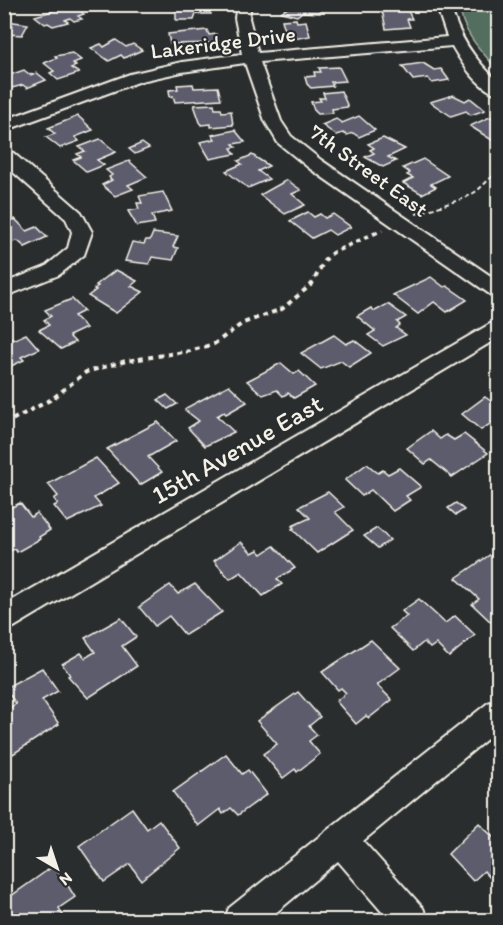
<svg xmlns="http://www.w3.org/2000/svg" width="503" height="925" viewBox="0 0 503 925" font-family="Itim,sans-serif">
<rect width="100%" height="100%" fill="#2a2d2e"/>
<filter id="ink" filterUnits="userSpaceOnUse"><feTurbulence type="fractalNoise" baseFrequency=".0167" numOctaves="2"/><feDisplacementMap in="SourceGraphic" scale="12" xChannelSelector="R" yChannelSelector="G"/><feConvolveMatrix kernelMatrix="1 2 1 2 8 2 1 2 1" color-interpolation-filters="sRGB"/></filter>
<g filter="url(#ink)">
<!-- green -->
<path fill="#526e5e" stroke="#a3b0a3" stroke-width="1.5" d="M459 5H498V70C480 50 462 32 459 5Z"/>
<!-- building -->
<g fill="#5c5b6d" stroke="#f4f1e8" stroke-width="1.5">
<polygon points="195,4 210,4 211,14 196,14 194,20 176,20 176,6"/>
<polygon points="294,4 320,4 320,13 302,12 297,16 281,12"/>
<polygon points="73,5 84,14 78,16 82,19 74,21 70,18 65,20 68,22 53,26 48,23 45,24 35,16"/>
<polygon points="407,9 412,19 407,19 410,27 386,29 382,10"/>
<polygon points="4,19 7,21 28,24 22,35 7,34 4,33"/>
<polygon points="296,19 297,22 306,21 310,36 288,40 282,20"/>
<polygon points="207,30 209,35 216,34 219,43 170,44 168,34"/>
<polygon points="116,40 126,47 133,44 142,50 124,58 121,55 109,61 91,48 101,44 104,47"/>
<polygon points="72,53 81,60 73,63 76,66 71,68 79,73 58,80 50,73 54,71 44,63 57,58 55,56"/>
<polygon points="423,63 434,70 441,69 449,80 432,83 428,78 413,80 402,66"/>
<polygon points="339,67 346,81 331,82 333,86 311,88 307,84 305,77 315,76 314,72 321,72 319,68"/>
<polygon points="24,70 30,75 37,73 46,80 27,88 23,85 4,90 4,77"/>
<polygon points="193,84 194,88 218,87 221,99 175,102 173,96 170,97 169,90 178,89 177,85"/>
<polygon points="341,91 348,107 332,109 333,113 318,114 314,110 311,102 321,101 319,98 325,98 323,93"/>
<polygon points="453,95 465,101 470,98 485,110 471,115 466,111 451,116 430,102"/>
<polygon points="214,104 215,109 221,109 222,112 231,111 233,125 211,127 211,124 201,125 194,105"/>
<polygon points="78,116 93,130 75,137 79,141 60,148 46,137 55,134 48,128"/>
<polygon points="359,116 375,130 359,137 353,133 347,135 343,133 336,135 322,125 336,119 342,123"/>
<polygon points="490,117 498,120 498,144 470,126"/>
<polygon points="235,130 245,142 233,144 236,147 231,148 235,154 210,159 200,142 215,139 212,135"/>
<polygon points="383,138 405,149 388,157 396,161 383,167 365,157 374,153 370,150 374,148 368,144"/>
<polygon points="100,139 116,152 97,160 104,165 87,172 73,160 81,157 77,154 85,151 79,147"/>
<polygon points="142,143 149,148 135,154 129,149"/>
<polygon points="252,155 269,166 258,171 269,179 248,188 226,171 242,164 238,161"/>
<polygon points="423,159 448,176 431,184 436,187 422,194 403,183 413,178 407,175 410,173 403,168"/>
<polygon points="129,161 147,177 128,185 133,189 115,196 102,185 112,180 109,177 112,175 106,170"/>
<polygon points="287,180 301,190 292,194 305,205 285,214 260,195"/>
<polygon points="163,192 172,211 152,215 155,223 137,226 128,211 139,209 137,203 142,203 139,196"/>
<polygon points="308,212 314,217 320,214 325,218 333,214 351,227 335,235 328,230 312,238 290,221"/>
<polygon points="15,219 27,231 37,227 47,237 25,247 18,241 4,243 4,224"/>
<polygon points="153,233 178,236 173,247 178,248 173,260 152,257 149,264 125,261 132,242 144,244 146,240 150,240"/>
<polygon points="116,270 137,281 131,286 143,292 116,313 88,296 96,290 94,289 98,286 96,285"/>
<polygon points="431,277 444,287 447,286 467,300 447,312 434,302 418,314 393,295"/>
<polygon points="72,299 84,311 74,316 86,328 69,336 75,342 61,349 39,330 49,325 44,320 51,316 45,310"/>
<polygon points="388,304 406,317 397,322 400,325 396,328 406,335 383,346 368,335 375,331 357,316 371,308 375,311"/>
<polygon points="26,334 39,349 21,357 24,360 7,368 4,366 4,340 10,337 15,339"/>
<polygon points="334,335 346,344 354,340 371,353 349,367 341,361 321,369 301,353"/>
<polygon points="281,363 294,374 299,371 315,386 294,398 288,393 283,396 277,390 263,395 247,381"/>
<polygon points="229,385 247,402 226,414 224,412 217,416 234,432 205,446 188,428 199,421 185,410 186,408"/>
<polygon points="167,395 177,404 168,409 158,400"/>
<polygon points="485,397 498,406 498,426 493,422 481,430 462,414"/>
<polygon points="158,422 176,441 148,457 162,472 140,485 107,449"/>
<polygon points="431,431 440,439 446,435 454,440 464,434 488,453 452,477 431,460 425,464 407,448"/>
<polygon points="96,458 119,483 94,498 101,506 67,522 54,506 58,504 54,499 58,496 48,484"/>
<polygon points="367,464 378,473 383,470 388,474 399,468 421,487 406,496 410,500 393,511 371,490 362,496 345,480"/>
<polygon points="328,492 344,507 335,512 353,530 317,553 292,529 294,528 292,526 310,518 299,507"/>
<polygon points="20,503 31,517 37,513 50,530 39,537 40,539 17,552 15,549 4,553 4,511"/>
<polygon points="456,503 464,510 456,515 448,508"/>
<polygon points="377,528 390,540 378,548 364,536"/>
<polygon points="241,542 252,553 258,550 262,554 274,546 295,568 277,579 282,584 263,596 241,572 230,579 214,561"/>
<polygon points="494,552 498,556 498,618 492,623 472,604 479,599 456,578"/>
<polygon points="195,584 222,612 185,635 169,616 155,626 139,607 170,585 178,594"/>
<polygon points="419,599 445,623 455,616 475,635 449,657 436,644 430,648 424,642 413,651 390,628 407,616 402,611"/>
<polygon points="121,618 136,637 122,646 137,666 88,698 68,676 70,675 62,664 81,653 85,658 95,652 85,638"/>
<polygon points="371,640 400,668 377,685 392,700 369,718 366,716 356,724 336,701 346,693 341,688 338,690 322,672"/>
<polygon points="42,668 58,691 42,700 59,724 13,754 4,741 4,721 9,718 4,711 16,704 5,688"/>
<polygon points="298,692 320,717 309,726 317,735 309,741 320,754 297,772 295,769 283,778 263,754 277,744 257,721"/>
<polygon points="226,754 242,774 248,770 267,794 238,815 231,808 223,814 220,809 198,826 173,792"/>
<polygon points="132,808 147,829 159,820 180,848 141,880 130,864 104,882 79,846"/>
<polygon points="479,823 495,839 498,836 498,887 484,871 473,881 448,854"/>
<polygon points="55,865 75,897 59,908 63,915 54,920 7,920 4,916 4,901"/>
</g>
<g fill="none" stroke-linecap="round" stroke-linejoin="round">
<!-- minor casing -->
<g stroke="#f4f1e8" stroke-width="4">
<g id="minor">
<path d="M237 4H251L249 18 258 53 447 37 436 4H450C458 36 474 60 498 81V94C479 90 461 62 452 46L260 62 281 121 291 136 321 160 498 281V296L491 295 309 168 278 143 265 121 245 63 182 72 141 81 4 131V120L130 74 182 62 242 54 235 18Z"/>
<polygon points="4,149 10,150 81,212 92,232 84,255 59,275 4,297 4,283 45,267 68,248 72,232 66,219 4,164"/>
<polygon points="498,322 498,338 14,627 4,630 4,605 490,324"/>
<polygon points="498,699 498,730 363,841 423,908 428,920 389,920 338,861 267,920 224,920 229,908 488,703"/>
</g>
</g>
<!-- path-far1 -->
<polyline stroke="#f4f1e8" stroke-width="2" stroke-dasharray="4.5 3" stroke-linecap="butt" points="416,214 465,198 477,191 498,171"/>
<!-- path -->
<polyline stroke="#f4f1e8" stroke-width="4" stroke-dasharray="5 4.5" stroke-linecap="butt" points="4,424 52,399 86,372 126,361 190,351 214,344 243,323 282,309 312,284 324,261 332,253 382,230"/>
<!-- minor -->
<use href="#minor" fill="#2a2d2e" fill-rule="evenodd"/>
</g>
</g>
<g text-anchor="middle" stroke-width="4.5" stroke-linejoin="round" paint-order="stroke">
<!-- far-street labels -->
<g font-size="22" fill="#f4f1e8" stroke="#2a2d2e">
<text transform="translate(223 42) rotate(-7)" y="8">Lakeridge Drive</text>
<text transform="translate(369 170) rotate(36)" y="8">7th Street East</text>
</g>
<!-- street labels -->
<g font-size="26" fill="#f4f1e8" stroke="#2a2d2e">
<text transform="translate(237 449) rotate(-30)" y="9">15th Avenue East</text>
</g>
</g>
<!-- margin -->
<rect width="503" height="925" fill="none" stroke="#2a2d2e" stroke-width="24"/>
<rect x="12" y="12" width="479" height="901" fill="none" stroke="#f4f1e8" stroke-width="2" filter="url(#ink)"/>
<!-- north arrow -->
<g transform="translate(57 868) rotate(141)" stroke="#2a2d2e" stroke-width="4.5" paint-order="stroke">
<path d="M0-4.5L10 22L0 15L-10 22Z" fill="#f4f1e8"/>
<text y="-9" font-size="16" font-weight="bold" text-anchor="middle" fill="#f4f1e8">N</text>
</g>
</svg>
